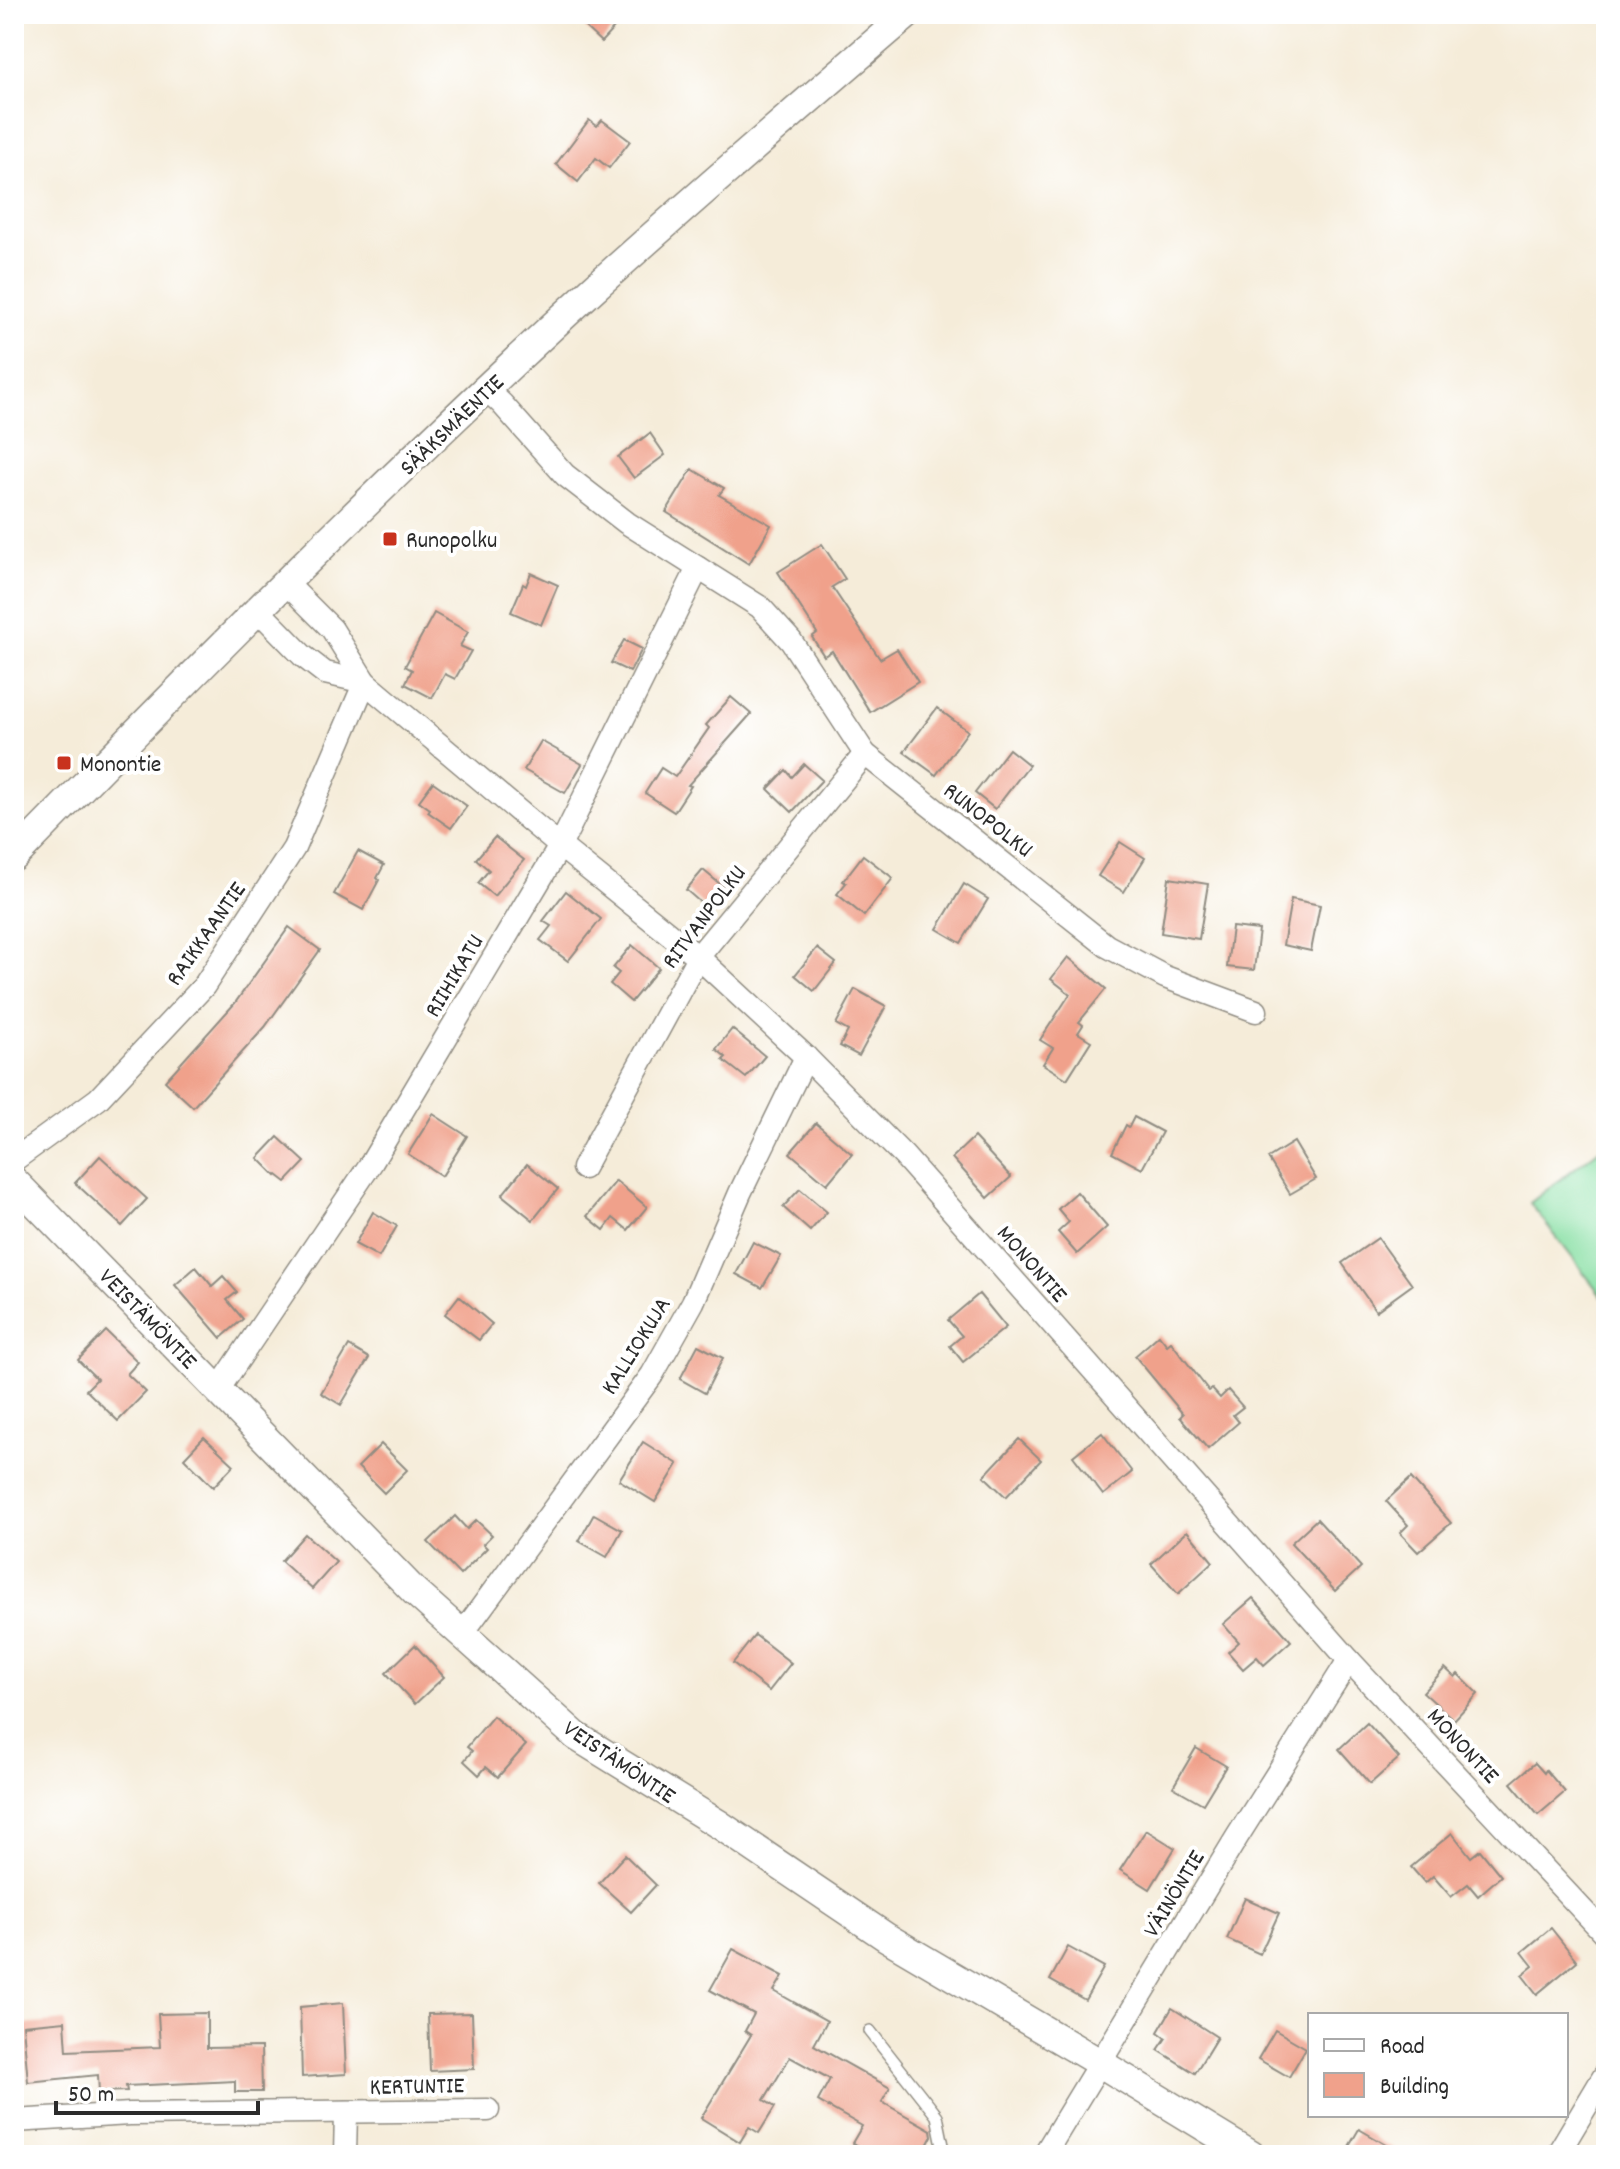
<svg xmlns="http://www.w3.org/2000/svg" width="1620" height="2169" viewBox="0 0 1620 2169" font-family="Dekko,sans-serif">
<rect width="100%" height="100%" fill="#fff"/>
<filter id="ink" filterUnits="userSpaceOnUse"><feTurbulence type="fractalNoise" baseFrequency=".0125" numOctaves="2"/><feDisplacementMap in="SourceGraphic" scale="16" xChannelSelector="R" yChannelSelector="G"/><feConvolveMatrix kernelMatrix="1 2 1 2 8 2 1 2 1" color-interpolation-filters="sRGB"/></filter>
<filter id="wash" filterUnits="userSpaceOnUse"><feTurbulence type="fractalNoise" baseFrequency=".006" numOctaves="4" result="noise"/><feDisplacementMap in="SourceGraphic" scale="32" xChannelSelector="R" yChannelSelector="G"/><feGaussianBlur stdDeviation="1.8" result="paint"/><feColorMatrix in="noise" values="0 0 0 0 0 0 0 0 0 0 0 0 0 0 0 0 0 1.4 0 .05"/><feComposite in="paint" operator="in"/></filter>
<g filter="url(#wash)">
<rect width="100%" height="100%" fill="#f5ecd9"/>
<!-- green -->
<polygon fill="#86dfa3" stroke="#588567" stroke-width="2" points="1606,1144 1606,1293 1602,1296 1530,1203"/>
<g id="blocks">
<!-- building -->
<g fill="#f0a18b">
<polygon points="571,14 627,14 601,42"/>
<polygon points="589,120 597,126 602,120 630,141 609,168 596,158 578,182 556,164"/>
<polygon points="650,433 665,455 634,478 618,457"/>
<polygon points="692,469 724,488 719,495 771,525 749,564 666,512"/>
<polygon points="822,544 845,579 832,587 880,659 897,649 918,682 870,712 832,651 824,656 812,637 817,633 778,572"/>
<polygon points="531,573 558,585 541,625 511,612 523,584 526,586"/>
<polygon points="434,613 468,632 460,646 471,651 455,679 445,674 432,698 405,684 412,670 405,666"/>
<polygon points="624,640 642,649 630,672 611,663"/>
<polygon points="731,697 751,714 688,785 691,786 674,812 645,793 661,768 675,777 709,728 706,725"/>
<polygon points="937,708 968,731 936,775 904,752"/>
<polygon points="541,741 582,764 565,793 524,770"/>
<polygon points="1009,749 1029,765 995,809 975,793"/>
<polygon points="804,764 822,780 792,812 768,789 786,770 792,777"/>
<polygon points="433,782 467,806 451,828 428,812 430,809 419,801"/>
<polygon points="495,837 524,860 494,896 478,883 489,870 476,859"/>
<polygon points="1120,842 1145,858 1124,892 1098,876"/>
<polygon points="358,851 384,865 377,878 379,880 363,910 334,894"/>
<polygon points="863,855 893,878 864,916 837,894 846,883 843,881"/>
<polygon points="703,870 726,889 709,910 686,890"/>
<polygon points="1169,878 1208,884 1199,939 1161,933"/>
<polygon points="964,884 988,899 961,943 937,929"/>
<polygon points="566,891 601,919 568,961 540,940 551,926 543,921"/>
<polygon points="1291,899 1320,905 1311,951 1283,945"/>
<polygon points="289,927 320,950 265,1027 193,1107 165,1081 235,1003"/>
<polygon points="1232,927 1259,930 1254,970 1227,967"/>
<polygon points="632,945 659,968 631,1002 610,984 619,973 613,968"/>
<polygon points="817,948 836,963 814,991 795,975"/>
<polygon points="1068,957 1106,989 1079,1022 1083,1025 1078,1033 1091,1041 1067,1079 1043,1064 1053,1048 1040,1040 1070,994 1051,979"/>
<polygon points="855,989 886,1006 859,1056 840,1046 848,1031 836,1024"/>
<polygon points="732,1029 765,1056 746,1078 723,1060 726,1057 716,1049"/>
<polygon points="433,1114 467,1136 442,1176 408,1154"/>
<polygon points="1134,1117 1162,1132 1142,1169 1112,1153 1126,1125 1129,1127"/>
<polygon points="816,1123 852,1154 827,1184 790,1153"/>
<polygon points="278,1137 305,1162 286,1182 277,1175 276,1176 258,1158"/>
<polygon points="974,1137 1011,1177 988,1198 952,1158"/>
<polygon points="1294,1142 1316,1179 1290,1194 1268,1158"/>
<polygon points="100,1156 147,1199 122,1226 75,1183"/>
<polygon points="527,1164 558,1189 533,1220 502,1195"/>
<polygon points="616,1181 647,1207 628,1230 613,1218 604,1230 587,1216"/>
<polygon points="800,1189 827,1212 810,1231 783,1207"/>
<polygon points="1077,1192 1107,1227 1077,1254 1058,1232 1069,1222 1058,1209"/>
<polygon points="373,1212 397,1226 379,1257 355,1244"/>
<polygon points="1378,1238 1412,1285 1376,1311 1342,1263"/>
<polygon points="753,1242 781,1256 762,1288 736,1274"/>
<polygon points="196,1267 212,1286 223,1276 237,1292 227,1300 243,1319 221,1338 175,1285"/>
<polygon points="979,1294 1006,1327 963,1362 950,1346 962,1336 948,1320"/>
<polygon points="459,1296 492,1324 479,1340 445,1314"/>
<polygon points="106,1331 138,1362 127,1374 146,1392 118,1421 86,1390 97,1379 78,1360"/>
<polygon points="1159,1335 1167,1345 1171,1342 1209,1391 1212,1389 1220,1398 1228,1390 1243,1407 1233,1415 1239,1422 1208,1449 1180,1417 1183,1414 1135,1356"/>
<polygon points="698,1345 723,1358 705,1393 680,1379"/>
<polygon points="349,1346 369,1358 341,1405 321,1393"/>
<polygon points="1102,1433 1132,1472 1103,1495 1073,1456"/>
<polygon points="204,1437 234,1465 213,1487 184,1458"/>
<polygon points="1019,1439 1041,1460 1006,1497 984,1476"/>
<polygon points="643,1442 678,1464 655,1502 619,1480"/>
<polygon points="381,1444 407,1470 384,1493 358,1467"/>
<polygon points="1411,1478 1451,1523 1418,1552 1400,1533 1408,1525 1386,1501"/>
<polygon points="594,1514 622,1530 607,1557 579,1541"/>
<polygon points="455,1516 467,1529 476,1520 492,1535 483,1544 487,1548 460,1575 428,1542"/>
<polygon points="1317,1519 1361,1567 1335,1591 1291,1543"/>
<polygon points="1187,1531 1213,1562 1178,1594 1151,1564"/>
<polygon points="305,1534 336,1562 312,1589 281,1561"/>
<polygon points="1253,1598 1291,1641 1264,1665 1257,1657 1243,1669 1228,1652 1239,1642 1223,1624"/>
<polygon points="755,1635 791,1663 769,1691 733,1663"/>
<polygon points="415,1645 444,1677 415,1704 386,1673"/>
<polygon points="1445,1668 1455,1677 1458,1674 1478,1694 1454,1720 1423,1692"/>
<polygon points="493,1716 526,1745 498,1777 486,1767 479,1775 464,1761 472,1751 467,1747"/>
<polygon points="1367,1723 1399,1758 1370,1784 1339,1749"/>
<polygon points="1196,1748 1226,1766 1203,1804 1173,1787"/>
<polygon points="1535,1763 1544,1773 1546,1770 1565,1792 1538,1815 1511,1783"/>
<polygon points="1146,1830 1175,1848 1150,1889 1120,1870"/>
<polygon points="1452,1833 1471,1857 1480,1850 1501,1876 1478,1896 1468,1884 1451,1897 1433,1876 1425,1883 1411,1867"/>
<polygon points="625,1855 656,1885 631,1912 599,1883"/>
<polygon points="1245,1898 1279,1913 1260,1954 1227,1939"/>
<polygon points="1551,1928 1577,1961 1537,1994 1522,1975 1533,1966 1522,1952"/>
<polygon points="1068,1947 1104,1967 1085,2000 1050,1980"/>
<polygon points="733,1949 783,1976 774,1991 827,2021 814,2045 890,2088 882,2102 931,2130 932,2136 922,2155 874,2155 852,2143 862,2126 818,2101 830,2079 790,2057 764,2100 775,2107 759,2133 749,2127 740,2142 701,2118 751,2035 745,2031 754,2014 710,1990"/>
<polygon points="343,2003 346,2074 302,2077 300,2007"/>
<polygon points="1172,2008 1217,2037 1195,2073 1158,2050 1166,2038 1158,2032"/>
<polygon points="207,2013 207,2048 261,2047 262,2092 235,2092 235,2081 126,2086 127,2091 99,2092 98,2075 28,2082 23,2025 65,2021 67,2051 160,2047 158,2014"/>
<polygon points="472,2013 474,2069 430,2071 428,2014"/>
<polygon points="1275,2030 1306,2048 1289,2077 1258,2059"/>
<polygon points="1359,2129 1404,2155 1344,2155"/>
</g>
</g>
</g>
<g filter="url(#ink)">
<use href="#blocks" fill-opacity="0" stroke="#908c82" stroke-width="2"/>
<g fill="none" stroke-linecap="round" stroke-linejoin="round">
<!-- service casing -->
<g stroke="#908c82" stroke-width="14">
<polyline id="service" points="870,2031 937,2116 945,2155"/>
</g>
<!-- minor casing -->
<g stroke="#908c82" stroke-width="25">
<g id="minor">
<polyline points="486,389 502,404 565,475 627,523 760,607 791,641 865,754 1107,946 1165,977 1256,1011"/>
<polyline points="285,582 332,629 365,682 560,846 698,957 806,1057 904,1156 1349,1660 1606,1935"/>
<polyline points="257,609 303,656 325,673 365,682"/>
<polyline points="14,1160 98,1099 204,986 294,848 365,682"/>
<polyline points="583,1168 698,957 865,754"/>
<polyline points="218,1390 372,1162 560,846 698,568"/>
<polyline points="462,1634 652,1375 693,1302 740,1193 806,1057"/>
<polyline points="14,2121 130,2114 488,2110"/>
<polyline points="345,2155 346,2112"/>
<polyline points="1044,2155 1237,1837 1349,1660"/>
<polyline points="1557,2155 1606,2073"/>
</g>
</g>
<!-- tertiary casing -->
<g stroke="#908c82" stroke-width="31">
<g id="tertiary">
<path d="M14 857C202 664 393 472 592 290 696 196 802 105 908 14"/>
<polyline points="14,1181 415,1592 576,1736 720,1825 886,1937 1100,2063 1251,2155"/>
</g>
</g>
<!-- service -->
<use href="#service" stroke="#fff" stroke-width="11"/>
<!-- minor -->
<use href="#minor" stroke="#fff" stroke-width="22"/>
<!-- tertiary -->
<use href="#tertiary" stroke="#fff" stroke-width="28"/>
</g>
</g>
<!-- markers -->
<g fill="#c8321e" stroke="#fff" stroke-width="3">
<rect x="382" y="531" width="16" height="16" rx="4"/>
<rect x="56" y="755" width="16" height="16" rx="4"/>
</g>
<g text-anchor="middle" stroke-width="8" stroke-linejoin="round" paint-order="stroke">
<!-- street labels -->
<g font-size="24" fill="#2b2b2b" stroke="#fff">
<text transform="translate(451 424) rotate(-44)" y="8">SÄÄKSMÄENTIE</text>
<text transform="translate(989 819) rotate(38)" y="8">RUNOPOLKU</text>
<text transform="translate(703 916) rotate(-53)" y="8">RITVANPOLKU</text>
<text transform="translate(205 933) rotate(-55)" y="8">RAIKKAANTIE</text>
<text transform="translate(453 975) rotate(-59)" y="8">RIIHIKATU</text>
<text transform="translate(1033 1263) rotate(49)" y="8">MONONTIE</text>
<text transform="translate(149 1318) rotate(46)" y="8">VEISTÄMÖNTIE</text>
<text transform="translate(635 1345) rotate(-58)" y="8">KALLIOKUJA</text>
<text transform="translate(1464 1745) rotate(47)" y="8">MONONTIE</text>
<text transform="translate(620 1761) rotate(34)" y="8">VEISTÄMÖNTIE</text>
<text transform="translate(1173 1893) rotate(-59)" y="8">VÄINÖNTIE</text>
<text transform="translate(417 2085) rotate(-1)" y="8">KERTUNTIE</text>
</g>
<!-- poi labels -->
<g font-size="24" fill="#2b2b2b" stroke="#fff" text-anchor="start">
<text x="406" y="547">Runopolku</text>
<text x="80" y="771">Monontie</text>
</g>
</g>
<!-- margin -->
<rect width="1620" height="2169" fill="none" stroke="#fff" stroke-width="48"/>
<!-- legend -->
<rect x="1308" y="2013" width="260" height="104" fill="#ffffff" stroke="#aaaaaa" stroke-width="2"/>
<rect x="1324" y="2039" width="40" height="12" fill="#ffffff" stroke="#aaaaaa" stroke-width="2"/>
<text x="1380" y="2053" font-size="24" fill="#2b2b2b">Road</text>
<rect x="1324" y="2073" width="40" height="24" fill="#f0a18b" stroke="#aaaaaa" stroke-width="2"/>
<text x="1380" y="2093" font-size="24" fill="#2b2b2b">Building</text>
<!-- scale -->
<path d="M56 2101v12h202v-12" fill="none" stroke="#2b2b2b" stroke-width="4"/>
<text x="68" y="2101" font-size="24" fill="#2b2b2b" stroke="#ffffff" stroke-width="6" paint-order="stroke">50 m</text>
</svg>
